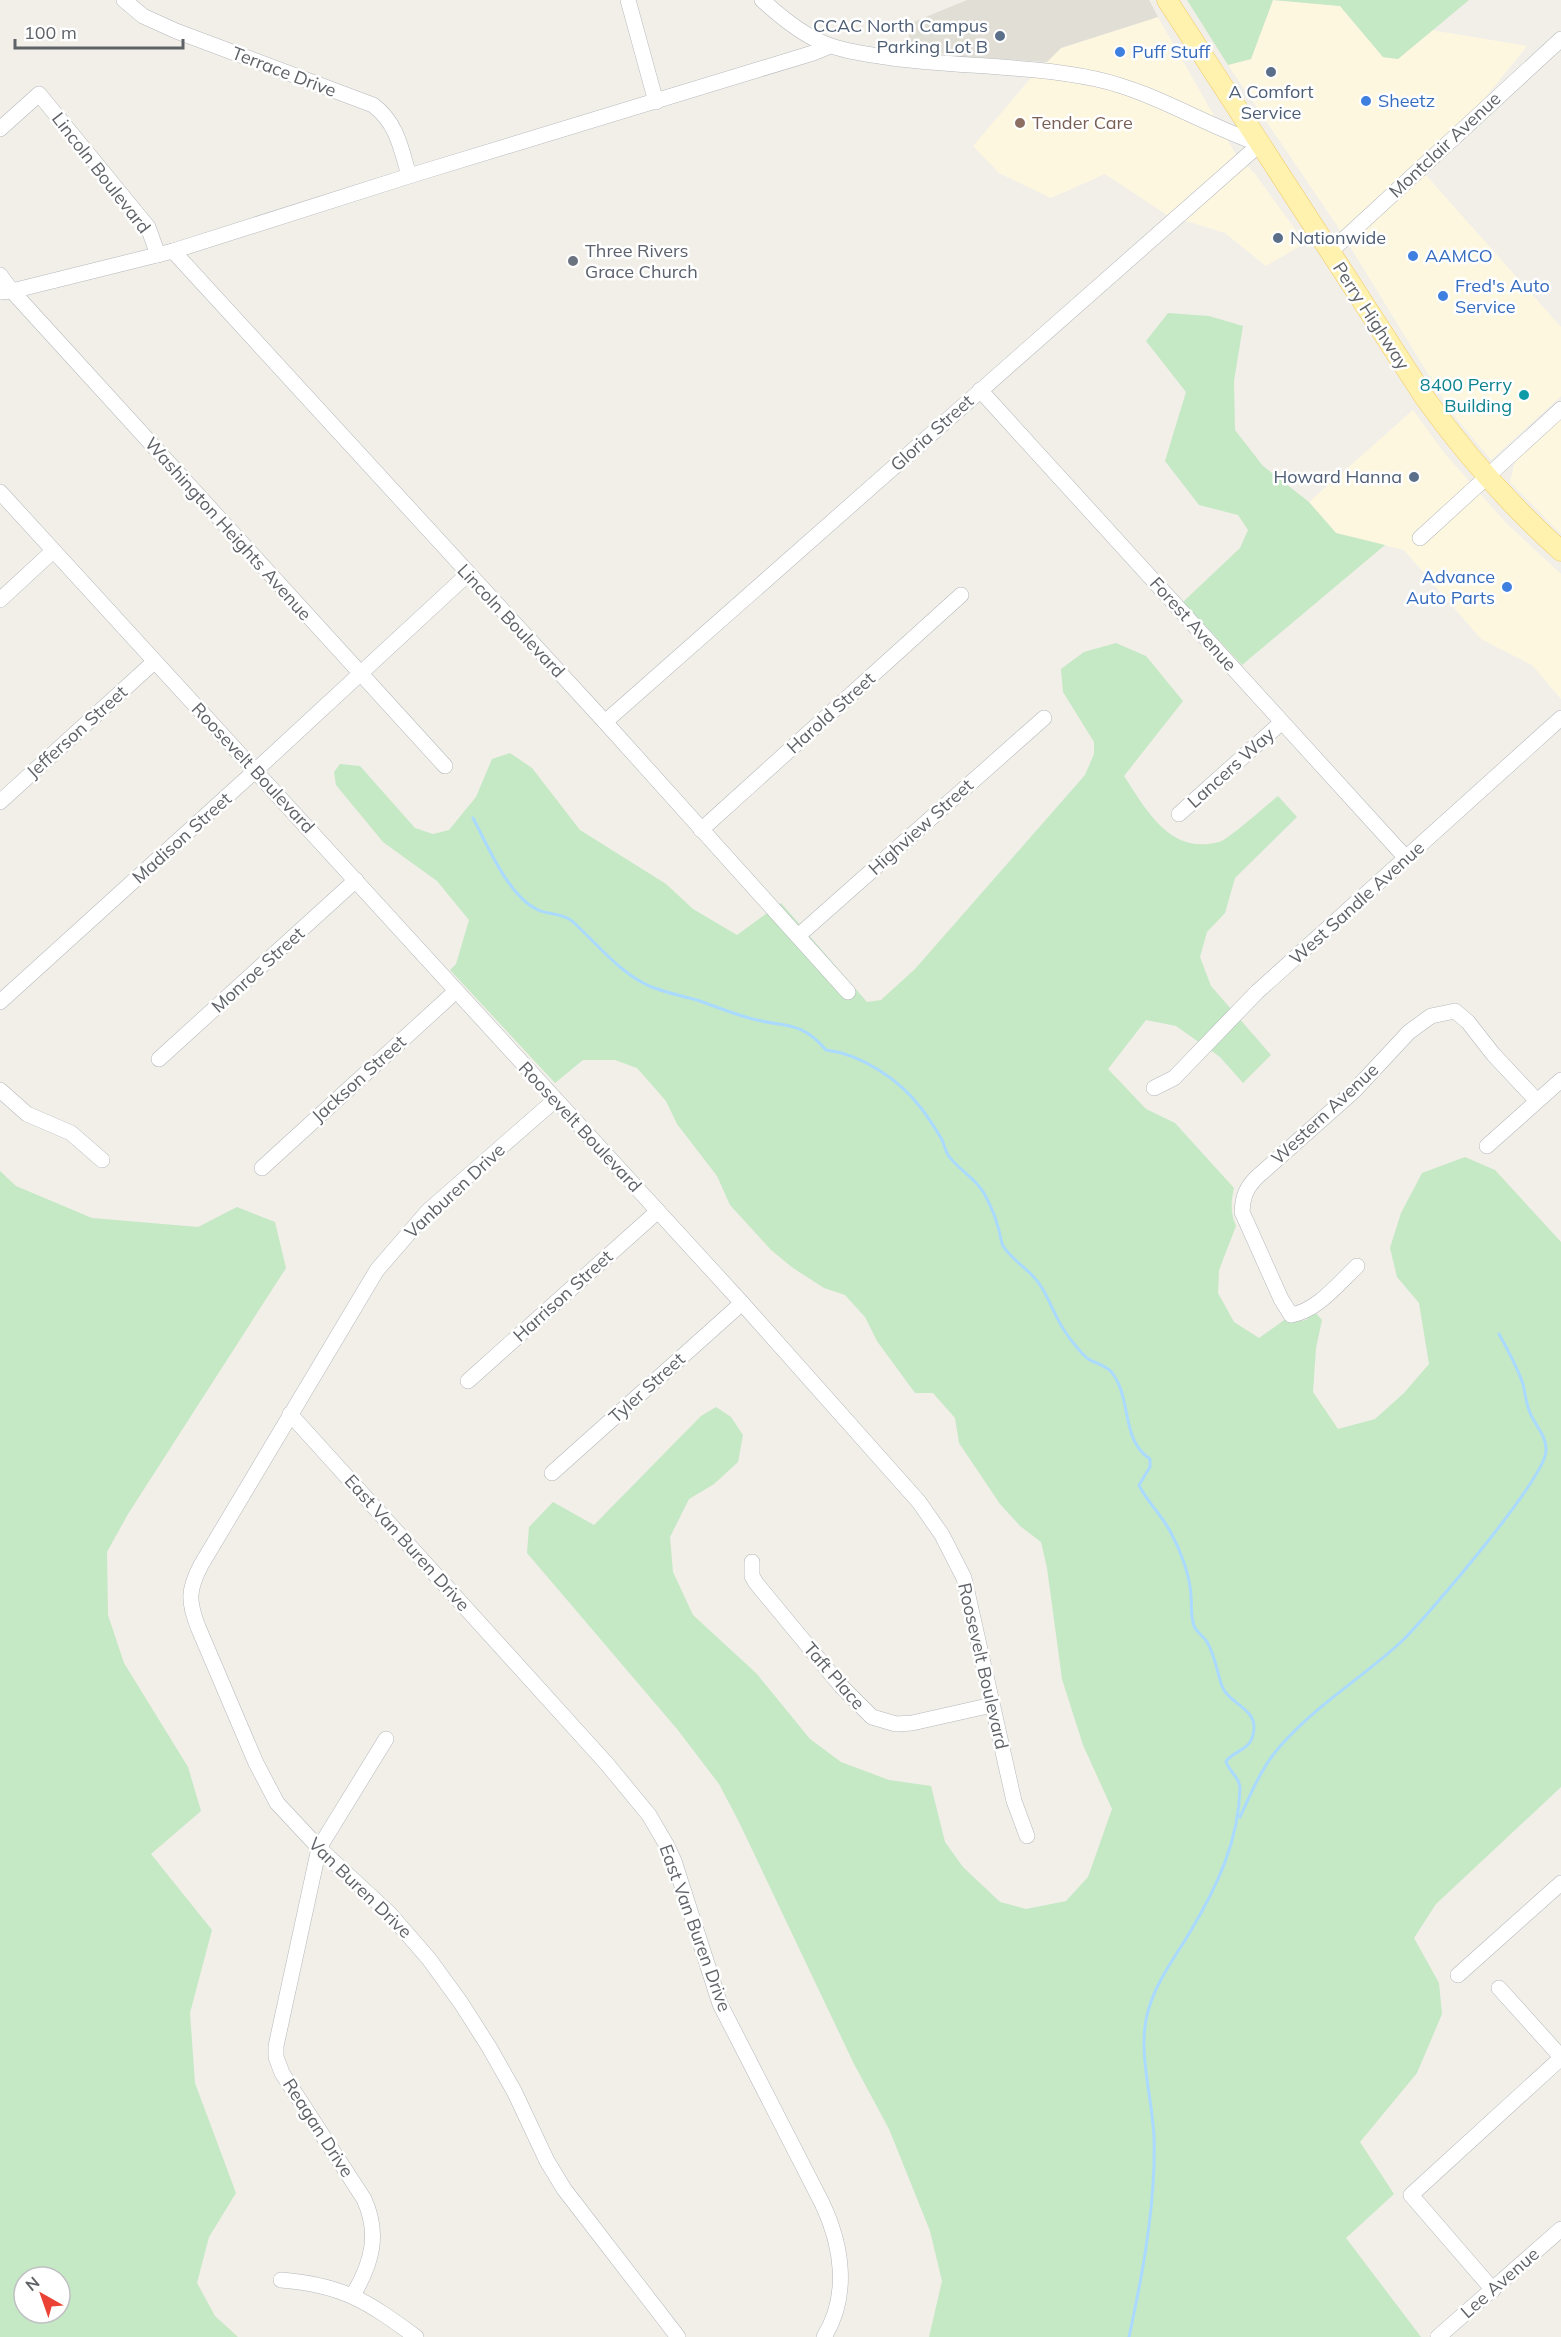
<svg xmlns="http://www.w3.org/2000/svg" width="1561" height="2337" viewBox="0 0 1561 2337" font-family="Mulish,sans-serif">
<rect width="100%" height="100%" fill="#f1efe8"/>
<!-- commercial -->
<g fill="#fef7e0">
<polygon points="1273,0 1340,6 1383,57 1398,59 1431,30 1527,46 1424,173 1561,327 1561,396 1491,460 1452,413 1338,227 1228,65 1251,59"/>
<polygon points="1158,17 1235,153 1255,174 1305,243 1266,266 1225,233 1167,215 1105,174 1051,198 999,173 973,146 1037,71 1061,48"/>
<polygon points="1413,410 1445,454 1507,524 1561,574 1561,699 1532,665 1481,639 1404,550 1336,533 1309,502"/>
<polygon points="1561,417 1561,534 1510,482 1515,461"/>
</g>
<!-- education -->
<polygon fill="#e1ded6" points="967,0 1149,0 1158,17 1061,48 1047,62 971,57 907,49 911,23"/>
<!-- green -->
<g fill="#c5e8c5" fill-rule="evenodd">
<polygon points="1187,0 1273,0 1251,59 1228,65"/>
<polygon points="1273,0 1469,0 1398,59 1383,57 1340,6"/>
<polygon points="1168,313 1209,316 1243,326 1234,381 1235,430 1263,466 1309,502 1336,533 1385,545 1242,665 1183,602 1240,548 1248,530 1238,515 1199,505 1165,461 1186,392 1146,341"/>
<path d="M1116 643 1146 656 1183 701 1124 776C1147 811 1170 855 1219 842 1228 840 1268 804 1278 796L1297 817 1235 878 1225 913 1207 932 1200 957 1211 986 1271 1055 1243 1083 1220 1057 1176 1026 1146 1020 1108 1069 1146 1109 1175 1123 1234 1188C1231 1202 1230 1212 1236 1226L1219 1270 1218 1293 1234 1322 1259 1338 1287 1318 1295 1322 1306 1320 1315 1312 1322 1320 1316 1348 1313 1392 1338 1429 1375 1419 1404 1393 1429 1364 1419 1303 1397 1277 1390 1248 1401 1213 1422 1173 1465 1157 1495 1170 1561 1242V1787L1436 1904 1414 1938 1439 1983 1442 2014 1417 2073 1360 2142 1394 2194 1346 2238 1421 2337H929L942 2281 930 2231 889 2129 854 2064 739 1822 719 1784 677 1729 527 1553 529 1527 553 1502 594 1525 701 1416 716 1407 731 1417 743 1435 738 1462 714 1484 689 1499 670 1537 673 1572 693 1615 756 1673 810 1739 841 1762 889 1780 931 1786 945 1842 963 1867 1000 1902 1026 1909 1066 1901 1088 1877 1112 1809 1083 1745 1062 1679 1047 1568 1041 1542 1020 1526 1000 1504 959 1443 955 1418 933 1393H915L877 1341 865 1317 845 1295 824 1288 793 1268 771 1250 730 1205 717 1176 677 1124 666 1101 637 1068 615 1060H583L555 1083 450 970 456 964 469 920 437 881 383 842 336 785 334 772 340 764 360 766 415 828 433 834 449 830 476 797 492 759 510 753 532 768 580 830 666 884 693 909 737 935 781 903 867 1002 881 1000 915 969 1085 775 1094 754V742L1063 692 1061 669 1084 652Z"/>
<path d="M0 1171 16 1186 92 1218 198 1227 237 1207 275 1222 286 1268 128 1514 107 1552 108 1615 124 1663 188 1767 201 1811 151 1854 212 1930 190 2013 195 2083 236 2193 209 2237 197 2283 215 2316 238 2337H0ZM24 2277H60V2313H24Z"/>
</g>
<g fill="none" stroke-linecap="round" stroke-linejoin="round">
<!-- stream -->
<g stroke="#aadaff" stroke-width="3">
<path d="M473 818C488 846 508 896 538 910 549 915 563 913 572 921 598 944 617 971 649 986 664 992 681 996 697 1000 714 1006 731 1013 749 1018 783 1028 800 1019 826 1050 861 1054 900 1080 921 1108 928 1117 935 1128 941 1138 944 1143 945 1150 948 1155 959 1171 979 1180 987 1199 991 1207 995 1215 997 1224 1000 1231 1000 1239 1003 1246 1011 1258 1022 1265 1032 1275 1047 1290 1052 1312 1064 1330 1070 1339 1078 1350 1087 1358 1095 1364 1107 1365 1113 1374 1132 1401 1121 1440 1150 1459V1467L1139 1485C1147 1502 1161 1514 1170 1531 1180 1549 1190 1575 1191 1596 1192 1607 1190 1618 1195 1628 1198 1633 1204 1637 1207 1642 1215 1655 1217 1672 1222 1686 1228 1703 1255 1708 1254 1728 1253 1750 1238 1748 1226 1761 1228 1771 1240 1777 1240 1788 1239 1840 1217 1887 1190 1932 1176 1956 1157 1980 1149 2008 1137 2045 1150 2088 1153 2125 1155 2138 1154 2153 1154 2166 1152 2224 1141 2281 1129 2337"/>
<path d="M1240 1817C1252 1791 1263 1764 1283 1743 1318 1704 1363 1677 1401 1642 1426 1618 1545 1479 1546 1451 1547 1435 1534 1425 1529 1410 1526 1402 1525 1393 1523 1384 1517 1367 1508 1350 1499 1334"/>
</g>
<!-- minor casing -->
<g stroke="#b5b8bc" stroke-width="16">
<g id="minor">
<path d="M124 0 143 16 176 31 373 105C397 123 401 148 409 176"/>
<polyline points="628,0 656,102"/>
<path d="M762 0C780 16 799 32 821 42 844 52 868 54 892 58 960 67 1029 65 1096 79 1155 92 1204 125 1260 144"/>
<polyline points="0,129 39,94 143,221 148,227 158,255"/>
<polyline points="173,251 605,722 848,992"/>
<polyline points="1330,252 1561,39"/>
<polyline points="0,275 12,291 445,766"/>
<polyline points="0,292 12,291 173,251 409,176 813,53 830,46"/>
<polyline points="980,390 1406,858"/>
<polyline points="0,492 742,1303 919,1502 942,1535 964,1578 1014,1801 1027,1836"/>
<polyline points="1420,538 1561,409"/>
<polyline points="0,600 53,551"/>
<polyline points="605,722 1260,144"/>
<polyline points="0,802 154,662"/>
<polyline points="1179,814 1282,722"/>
<polyline points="701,830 961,595"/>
<polyline points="798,936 1044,718"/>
<polyline points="0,1002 256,770 468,574"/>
<polyline points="159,1059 356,880"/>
<polyline points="1154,1088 1174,1078 1257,992 1561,718"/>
<polyline points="0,1090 27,1114 71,1133 102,1160"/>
<path d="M555 1100 428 1211 377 1270 201 1565C188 1590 188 1601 198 1627L256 1763 277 1803 319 1848 389 1913 429 1959 461 2003 489 2047 514 2091 547 2161 564 2189 678 2337"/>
<polyline points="1487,1146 1561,1080"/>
<polyline points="262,1168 456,991"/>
<path d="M1357 1266C1339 1283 1317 1311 1291 1315L1281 1299 1242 1212C1243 1196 1246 1188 1257 1177L1354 1091 1409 1032 1431 1016 1455 1011 1468 1022 1493 1054 1537 1101"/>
<polyline points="468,1381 658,1211"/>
<path d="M290 1414 607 1764 649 1815 666 1844 674 1861 720 2004 822 2203C842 2245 850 2295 824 2337"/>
<polyline points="552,1473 742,1303"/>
<polyline points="752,1562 752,1576 756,1583 841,1686 872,1717 896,1724 912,1723 992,1705"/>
<polyline points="1458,1975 1561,1883"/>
<polyline points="1499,1988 1561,2057"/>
<path d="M281 2280C343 2285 367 2301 416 2337"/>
<polyline points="1493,2290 1411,2195 1561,2058"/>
<path d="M353 2295C372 2263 380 2234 364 2199L282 2073 276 2057V2046L319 1848 386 1739"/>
<polyline points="1438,2337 1561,2229"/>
</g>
</g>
<!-- major casing -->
<g stroke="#f2c960" stroke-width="21">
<path id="major" d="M1167 0 1425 398C1465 454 1510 505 1561 551"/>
</g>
<!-- minor -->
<use href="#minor" stroke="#fff" stroke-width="15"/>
<!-- major -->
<use href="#major" stroke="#fff2af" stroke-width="20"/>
</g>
<!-- markers -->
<g fill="#5c6f8a" stroke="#fff" stroke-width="2">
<circle cx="1000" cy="36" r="6"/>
<circle cx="1271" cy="72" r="6"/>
<circle cx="1278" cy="238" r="6"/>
<circle cx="1414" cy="477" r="6"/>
</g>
<g fill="#3f7fe0" stroke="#fff" stroke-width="2">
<circle cx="1120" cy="52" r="6"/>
<circle cx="1366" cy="101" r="6"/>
<circle cx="1413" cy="256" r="6"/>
<circle cx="1443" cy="296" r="6"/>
<circle cx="1507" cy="587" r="6"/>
</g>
<circle fill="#8d6e63" stroke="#fff" stroke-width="2" cx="1020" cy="123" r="6"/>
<circle fill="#6b7280" stroke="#fff" stroke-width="2" cx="573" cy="261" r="6"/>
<circle fill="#0f9aa8" stroke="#fff" stroke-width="2" cx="1524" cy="395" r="6"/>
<g text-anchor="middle" stroke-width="5" stroke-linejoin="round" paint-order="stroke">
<!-- service labels -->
<g font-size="18" fill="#4e5e75" stroke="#fff" text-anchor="end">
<text x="988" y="32">CCAC North Campus<tspan x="988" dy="21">Parking Lot B</tspan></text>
<text x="1271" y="98" text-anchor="middle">A Comfort<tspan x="1271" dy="21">Service</tspan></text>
<text x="1290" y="244" text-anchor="start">Nationwide</text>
<text x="1402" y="483">Howard Hanna</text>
</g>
<!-- shop labels -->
<g font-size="18" fill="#366cbe" stroke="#fff" text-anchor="start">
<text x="1132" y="58">Puff Stuff</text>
<text x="1378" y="107">Sheetz</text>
<text x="1425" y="262">AAMCO</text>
<text x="1455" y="292">Fred's Auto<tspan x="1455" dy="21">Service</tspan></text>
<text x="1495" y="583" text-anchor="end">Advance<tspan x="1495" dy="21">Auto Parts</tspan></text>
</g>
<!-- street labels -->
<g font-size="18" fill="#5f6368" stroke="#fff">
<text transform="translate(284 72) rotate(21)" y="6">Terrace Drive</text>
<text transform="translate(1445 145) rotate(-43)" y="6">Montclair Avenue</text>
<text transform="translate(101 173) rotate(52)" y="6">Lincoln Boulevard</text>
<text transform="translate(1371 316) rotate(57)" y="6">Perry Highway</text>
<text transform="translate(932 433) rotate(-42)" y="6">Gloria Street</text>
<text transform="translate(228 529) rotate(48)" y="6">Washington Heights Avenue</text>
<text transform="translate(511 621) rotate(47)" y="6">Lincoln Boulevard</text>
<text transform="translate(1193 624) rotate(48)" y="6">Forest Avenue</text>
<text transform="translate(831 713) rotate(-42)" y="6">Harold Street</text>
<text transform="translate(77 732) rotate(-42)" y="6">Jefferson Street</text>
<text transform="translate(253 768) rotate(47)" y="6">Roosevelt Boulevard</text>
<text transform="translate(1231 768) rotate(-42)" y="6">Lancers Way</text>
<text transform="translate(921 827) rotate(-42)" y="6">Highview Street</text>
<text transform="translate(182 838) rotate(-42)" y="6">Madison Street</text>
<text transform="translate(1357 903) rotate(-42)" y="6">West Sandle Avenue</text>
<text transform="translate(258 970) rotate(-42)" y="6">Monroe Street</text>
<text transform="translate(359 1079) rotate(-42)" y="6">Jackson Street</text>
<text transform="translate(1325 1114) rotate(-43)" y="6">Western Avenue</text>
<text transform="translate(580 1127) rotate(47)" y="6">Roosevelt Boulevard</text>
<text transform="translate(455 1191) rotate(-43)" y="6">Vanburen Drive</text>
<text transform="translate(563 1296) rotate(-42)" y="6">Harrison Street</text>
<text transform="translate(647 1388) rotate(-42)" y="6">Tyler Street</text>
<text transform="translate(407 1543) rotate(48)" y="6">East Van Buren Drive</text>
<text transform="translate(983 1666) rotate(77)" y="6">Roosevelt Boulevard</text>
<text transform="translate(834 1676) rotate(49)" y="6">Taft Place</text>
<text transform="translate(360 1888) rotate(44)" y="6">Van Buren Drive</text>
<text transform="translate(695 1928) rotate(70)" y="6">East Van Buren Drive</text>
<text transform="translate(318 2128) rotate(57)" y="6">Reagan Drive</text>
<text transform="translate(1500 2283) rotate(-41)" y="6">Lee Avenue</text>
</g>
<!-- education labels -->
<g font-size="18" fill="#785e54" stroke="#fff" text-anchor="start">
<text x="1032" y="129">Tender Care</text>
</g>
<!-- worship labels -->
<g font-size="18" fill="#5b616d" stroke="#fff" text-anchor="start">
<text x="585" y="257">Three Rivers<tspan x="585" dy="21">Grace Church</tspan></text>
</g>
<!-- culture labels -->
<g font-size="18" fill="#0d838f" stroke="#fff" text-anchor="end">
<text x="1512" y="391">8400 Perry<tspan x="1512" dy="21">Building</tspan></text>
</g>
</g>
<!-- north arrow -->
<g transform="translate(42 2295) rotate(320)"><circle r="28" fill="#ffffff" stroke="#bfc1c3" stroke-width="1.5"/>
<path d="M0-4.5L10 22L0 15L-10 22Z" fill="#ea4335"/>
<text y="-9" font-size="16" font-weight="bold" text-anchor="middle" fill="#5f6368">N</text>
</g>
<!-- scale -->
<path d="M15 39v9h168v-9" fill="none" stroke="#5f6368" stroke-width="3"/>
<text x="24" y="39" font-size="18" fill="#5f6368" stroke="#ffffff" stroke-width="4.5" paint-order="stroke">100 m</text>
</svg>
